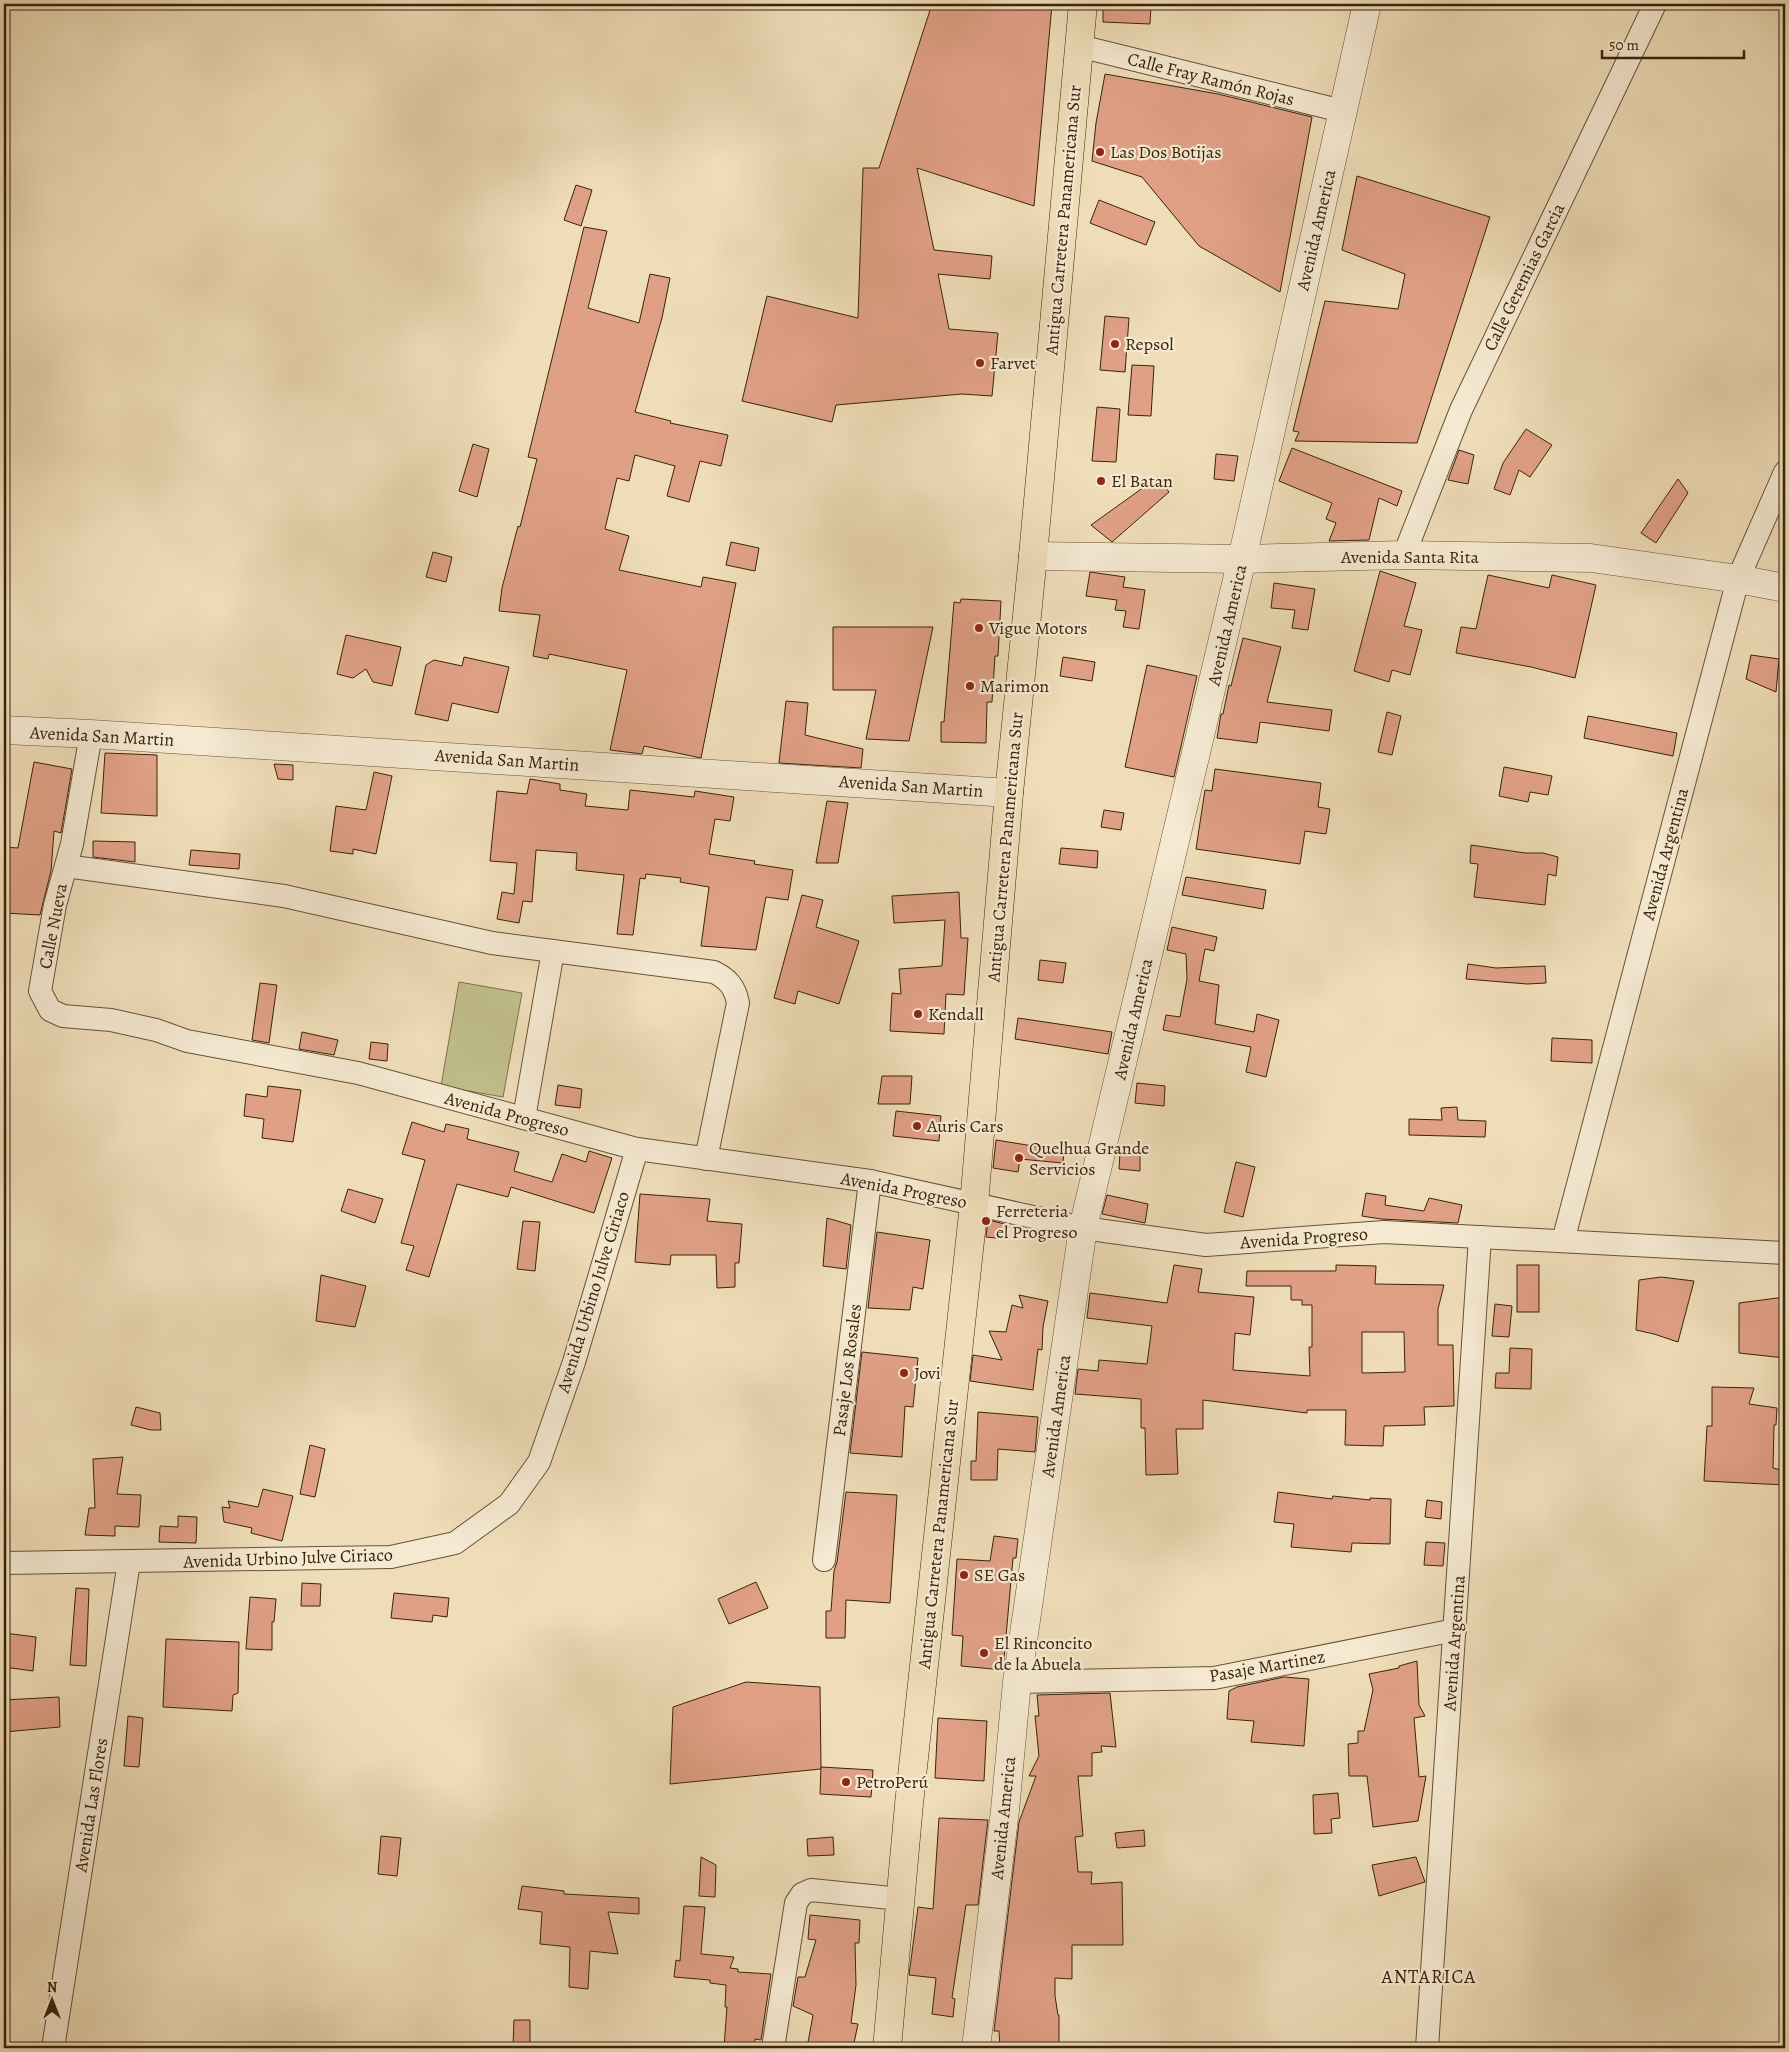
<svg xmlns="http://www.w3.org/2000/svg" width="1789" height="2052" viewBox="0 0 1789 2052" font-family="Alegreya,serif">
<rect width="100%" height="100%" fill="#efddb9"/>
<filter id="stains"><feTurbulence type="fractalNoise" baseFrequency=".004" numOctaves="4"/><feColorMatrix values="0 0 0 0 .2 0 0 0 0 .09 0 0 0 0 .02 0 0 0 .5 -.17"/></filter>
<radialGradient id="worn" r=".72"><stop offset=".6" stop-color="#630" stop-opacity="0"/><stop offset="1" stop-color="#630" stop-opacity=".3"/></radialGradient>
<!-- green -->
<polygon fill="#c0bf8b" stroke="#7c714a" points="459,982 522,993 503,1097 441,1086"/>
<!-- building -->
<g fill="#e0a086" stroke="#39230a" fill-rule="evenodd">
<polygon points="932,4 1052,4 1034,206 917,168 934,250 992,256 990,279 938,274 949,329 998,333 992,396 962,394 836,405 832,422 742,401 767,296 858,318 863,168 879,168"/>
<polygon points="1103,4 1151,4 1150,24 1103,22"/>
<polygon points="1105,74 1218,94 1312,117 1280,292 1199,246 1142,177 1092,161 1096,123"/>
<polygon points="1357,176 1490,217 1417,443 1295,441 1299,432 1293,431 1325,301 1398,309 1405,274 1342,250"/>
<polygon points="576,185 592,190 581,226 564,220"/>
<polygon points="1099,200 1155,222 1146,245 1090,223"/>
<polygon points="584,227 607,231 588,308 639,323 650,274 670,278 662,318 635,412 671,421 670,423 728,435 721,466 700,461 689,502 667,496 675,466 635,455 629,481 617,478 605,529 629,536 619,570 701,587 703,577 736,583 701,758 644,746 642,754 610,750 627,670 549,654 548,659 533,656 540,615 499,611 502,588 518,526 520,527 537,459 528,457"/>
<polygon points="1105,316 1129,318 1125,372 1100,370"/>
<polygon points="1132,365 1154,366 1151,416 1128,415"/>
<polygon points="1097,407 1120,409 1116,462 1092,461"/>
<polygon points="1526,429 1552,445 1530,477 1519,470 1510,495 1494,489 1503,463"/>
<polygon points="473,444 489,449 477,497 459,491"/>
<polygon points="1292,448 1402,491 1397,506 1379,498 1369,540 1329,541 1336,523 1326,519 1332,503 1279,481"/>
<polygon points="1459,450 1474,455 1468,484 1448,480"/>
<polygon points="1216,454 1238,456 1234,481 1214,479"/>
<polygon points="1158,477 1169,492 1112,542 1091,525"/>
<polygon points="1678,479 1688,493 1656,543 1641,533"/>
<polygon points="731,542 759,548 755,571 726,565"/>
<polygon points="433,552 452,557 446,582 426,577"/>
<polygon points="1380,571 1416,583 1404,626 1422,630 1410,675 1392,670 1389,682 1354,671"/>
<polygon points="1090,572 1125,577 1123,587 1145,590 1139,629 1123,627 1126,611 1115,610 1117,600 1086,596"/>
<polygon points="1488,575 1549,588 1552,575 1596,585 1575,678 1531,667 1456,653 1461,627 1476,629"/>
<polygon points="1274,583 1315,589 1308,630 1292,628 1295,610 1271,608"/>
<polygon points="961,599 1001,601 998,656 995,656 992,702 987,702 986,743 941,742 941,722 944,722 954,602 960,603"/>
<polygon points="833,627 933,627 909,741 866,739 876,690 833,690"/>
<polygon points="346,635 401,647 392,686 373,682 366,669 353,678 337,674"/>
<polygon points="1243,638 1281,647 1267,702 1332,710 1329,731 1260,722 1257,743 1217,738 1221,714 1223,714 1229,685 1231,686"/>
<polygon points="1751,655 1779,659 1776,692 1746,679"/>
<polygon points="464,657 509,667 498,713 452,703 448,721 415,714 426,665 434,660 462,666"/>
<polygon points="1063,657 1095,662 1092,681 1060,676"/>
<polygon points="1147,665 1197,676 1174,777 1125,767"/>
<polygon points="786,701 808,703 805,735 863,749 861,768 779,763"/>
<polygon points="1387,712 1401,716 1392,755 1378,752"/>
<polygon points="1588,716 1677,733 1673,756 1584,738"/>
<polygon points="105,753 157,755 157,816 101,813"/>
<polygon points="34,762 72,769 61,833 54,831 51,871 40,915 4,913 4,847 18,848"/>
<polygon points="274,764 293,765 293,780 278,779"/>
<polygon points="1504,767 1552,776 1548,795 1530,792 1528,802 1499,796"/>
<polygon points="1215,769 1321,783 1318,807 1330,809 1326,834 1305,831 1300,864 1196,849 1205,790 1212,791"/>
<polygon points="374,772 392,776 376,854 353,849 353,854 330,851 336,806 366,810"/>
<polygon points="530,779 560,784 560,790 587,794 585,806 628,810 630,790 694,797 695,791 734,797 730,821 715,819 709,854 755,861 754,864 793,870 788,900 766,897 756,950 701,946 709,887 680,882 681,878 646,874 645,879 640,878 633,935 617,934 624,875 576,870 577,853 536,850 532,902 523,901 519,923 497,919 502,892 514,894 517,863 490,861 497,791 527,794"/>
<polygon points="827,801 848,803 838,863 816,863"/>
<polygon points="1104,810 1124,813 1121,830 1101,827"/>
<polygon points="93,841 135,842 135,862 93,857"/>
<polygon points="1471,845 1525,853 1543,853 1558,857 1556,876 1548,874 1545,905 1474,897 1478,864 1470,863"/>
<polygon points="1061,848 1098,851 1097,868 1059,864"/>
<polygon points="191,850 240,854 239,869 189,865"/>
<polygon points="1186,877 1266,890 1263,909 1182,895"/>
<polygon points="959,892 961,938 968,938 964,995 946,994 944,1034 890,1031 892,993 901,994 899,969 942,966 945,920 894,923 892,896"/>
<polygon points="802,895 823,900 816,927 859,941 839,1004 798,991 795,1004 774,998"/>
<polygon points="1172,927 1217,937 1214,951 1205,949 1199,981 1219,985 1215,1024 1254,1032 1257,1014 1279,1020 1266,1077 1246,1072 1251,1047 1163,1030 1166,1015 1180,1017 1187,979 1186,954 1167,950"/>
<polygon points="1040,960 1066,963 1063,983 1038,980"/>
<polygon points="1468,964 1496,968 1545,966 1546,983 1527,984 1466,979"/>
<polygon points="260,983 277,985 269,1043 252,1040"/>
<polygon points="1018,1018 1112,1032 1108,1054 1015,1039"/>
<polygon points="302,1032 338,1040 334,1055 299,1049"/>
<polygon points="1552,1038 1592,1040 1592,1063 1551,1061"/>
<polygon points="371,1042 388,1044 387,1061 369,1059"/>
<polygon points="882,1076 912,1076 910,1104 878,1104"/>
<polygon points="1137,1083 1165,1086 1164,1106 1135,1103"/>
<polygon points="558,1085 582,1089 580,1108 555,1105"/>
<polygon points="268,1086 301,1090 293,1142 262,1138 264,1119 244,1116 246,1094 267,1097"/>
<polygon points="1457,1107 1458,1120 1486,1121 1485,1137 1409,1135 1409,1119 1442,1120 1441,1108"/>
<polygon points="896,1111 941,1116 939,1141 893,1136"/>
<polygon points="412,1122 444,1132 446,1124 469,1129 467,1139 519,1152 514,1171 552,1182 562,1154 586,1162 589,1151 612,1158 594,1213 511,1187 508,1197 457,1184 429,1277 406,1270 414,1246 401,1243 425,1160 402,1154"/>
<polygon points="996,1140 1064,1151 1063,1163 1020,1159 1018,1172 993,1168"/>
<polygon points="1120,1153 1140,1153 1140,1171 1119,1169"/>
<polygon points="1236,1162 1255,1167 1243,1217 1224,1212"/>
<polygon points="348,1189 383,1199 375,1223 341,1211"/>
<polygon points="1366,1193 1386,1196 1385,1205 1424,1211 1429,1198 1462,1205 1458,1223 1381,1219 1362,1216"/>
<polygon points="640,1194 710,1199 707,1221 742,1224 739,1263 735,1263 735,1287 717,1288 716,1255 671,1255 670,1265 635,1262"/>
<polygon points="1107,1195 1148,1204 1145,1223 1102,1214"/>
<polygon points="827,1218 851,1225 846,1269 823,1266"/>
<polygon points="988,1220 1009,1225 1007,1239 986,1237"/>
<polygon points="523,1221 540,1222 535,1271 517,1269"/>
<polygon points="877,1232 930,1240 923,1289 913,1287 910,1310 868,1308"/>
<path d="M1174 1265 1202 1269 1198 1292 1254 1297 1250 1335 1235 1333 1233 1370 1310 1376 1309 1347H1312V1305H1302V1300H1291V1286H1246L1247 1271H1336V1265L1376 1266 1375 1284 1444 1285 1438 1309V1345H1453L1454 1406 1424 1407 1425 1425 1384 1426 1383 1446 1345 1445 1346 1410H1307V1413L1203 1400V1429H1176L1178 1474 1146 1475 1145 1428H1141V1399L1075 1394 1078 1369 1098 1371 1099 1360 1147 1364 1152 1326 1087 1318 1090 1293 1167 1303ZM1362 1332H1404L1405 1372 1362 1373Z"/>
<rect x="1517" y="1265" width="22" height="47"/>
<polygon points="321,1275 366,1286 355,1327 316,1321"/>
<polygon points="1661,1277 1694,1281 1678,1342 1654,1334 1636,1330 1639,1280"/>
<polygon points="1019,1295 1048,1301 1043,1327 1042,1350 1038,1349 1033,1390 970,1381 973,1355 1002,1360 989,1331 1006,1332 1012,1305 1023,1308"/>
<polygon points="1785,1297 1785,1358 1739,1353 1739,1303"/>
<polygon points="1495,1304 1512,1306 1509,1337 1492,1336"/>
<polygon points="1510,1348 1532,1349 1531,1389 1495,1388 1496,1373 1509,1373"/>
<polygon points="862,1352 918,1358 913,1407 905,1406 902,1457 850,1453"/>
<polygon points="1712,1387 1754,1388 1749,1404 1777,1408 1776,1425 1774,1425 1773,1468 1785,1471 1785,1485 1704,1481 1707,1426 1712,1426"/>
<polygon points="136,1407 160,1413 161,1430 151,1430 131,1425"/>
<polygon points="978,1412 1038,1417 1035,1452 998,1449 997,1480 971,1480 971,1461 976,1461"/>
<polygon points="310,1445 325,1449 315,1497 300,1494"/>
<polygon points="123,1457 117,1494 141,1495 139,1527 115,1526 115,1536 85,1535 89,1508 95,1508 93,1459"/>
<polygon points="263,1489 293,1496 282,1541 251,1533 252,1528 224,1522 222,1507 230,1508 228,1501 258,1507"/>
<polygon points="846,1492 897,1495 890,1603 846,1600 845,1638 826,1638 826,1611 831,1611 834,1571 837,1562"/>
<polygon points="1278,1492 1332,1499 1333,1496 1370,1500 1370,1498 1391,1499 1390,1544 1352,1543 1351,1552 1291,1547 1294,1524 1274,1522"/>
<polygon points="1427,1500 1442,1502 1441,1519 1425,1517"/>
<polygon points="178,1516 197,1517 196,1543 159,1542 160,1526 178,1527"/>
<polygon points="994,1536 1018,1539 1016,1558 1013,1558 1003,1670 961,1666 963,1636 952,1635 957,1559 990,1561"/>
<polygon points="1426,1542 1445,1543 1443,1566 1424,1565"/>
<polygon points="756,1582 768,1608 729,1624 718,1599"/>
<polygon points="302,1583 321,1584 320,1606 301,1606"/>
<polygon points="76,1588 89,1589 86,1666 70,1665"/>
<polygon points="394,1593 449,1598 447,1617 433,1615 432,1622 391,1618"/>
<polygon points="250,1597 276,1599 274,1622 272,1622 272,1650 246,1649"/>
<polygon points="4,1633 36,1637 33,1671 4,1667"/>
<polygon points="166,1639 239,1642 238,1693 233,1695 232,1711 163,1707"/>
<polygon points="1417,1661 1419,1705 1425,1716 1414,1718 1419,1777 1426,1776 1418,1821 1373,1827 1367,1776 1349,1776 1348,1744 1358,1743 1358,1731 1364,1731 1373,1690 1369,1674 1399,1668 1399,1666"/>
<polygon points="1284,1677 1309,1679 1304,1746 1251,1742 1254,1721 1227,1719 1229,1691 1237,1687"/>
<polygon points="746,1682 820,1687 821,1769 670,1784 673,1707"/>
<polygon points="1110,1693 1116,1747 1101,1746 1102,1752 1092,1753 1092,1776 1078,1776 1083,1836 1075,1837 1078,1872 1092,1872 1091,1884 1122,1882 1123,1945 1072,1945 1072,1979 1055,1978 1055,1996 1058,2015 1059,2015 1059,2048 1000,2048 999,2031 994,2031 1019,1822 1036,1776 1029,1776 1039,1756 1035,1716 1039,1716 1037,1695"/>
<polygon points="59,1697 60,1727 4,1732 4,1700"/>
<polygon points="128,1716 143,1718 139,1767 124,1766"/>
<polygon points="938,1718 987,1721 984,1781 935,1778"/>
<polygon points="821,1767 873,1770 871,1797 820,1794"/>
<polygon points="1338,1793 1340,1818 1331,1819 1332,1833 1314,1834 1313,1795"/>
<polygon points="939,1818 988,1820 978,1905 966,1905 952,1998 955,1999 953,2017 932,2014 936,1978 909,1975 918,1907 933,1909"/>
<polygon points="1144,1830 1145,1846 1117,1848 1115,1833"/>
<polygon points="381,1836 401,1838 397,1876 378,1874"/>
<polygon points="833,1837 834,1855 808,1856 807,1839"/>
<polygon points="701,1857 716,1865 715,1897 699,1896"/>
<polygon points="1416,1857 1425,1882 1379,1896 1372,1865"/>
<polygon points="522,1886 564,1891 564,1894 639,1898 639,1914 608,1912 618,1954 590,1951 588,1989 569,1987 570,1947 540,1944 542,1912 518,1909"/>
<polygon points="684,1906 705,1907 701,1954 734,1957 730,1968 738,1969 738,1972 771,1974 761,2040 755,2039 754,2048 724,2048 727,2007 725,2007 726,1985 710,1983 710,1980 674,1977 676,1960 680,1961"/>
<polygon points="810,1915 860,1920 859,1943 855,1943 856,1985 851,2023 858,2024 853,2048 807,2048 813,2015 793,2006 798,1977 805,1977 816,1940 808,1939"/>
<polygon points="514,2020 530,2020 530,2048 513,2048"/>
</g>
<g fill="none" stroke-linecap="round" stroke-linejoin="round">
<!-- minor casing -->
<g stroke="#665236" stroke-width="24">
<g id="minor">
<polyline points="1079,46 1342,111"/>
<polyline points="1404,555 1461,410 1655,4"/>
<polyline points="91,734 72,844 55,905 40,991 50,1010 63,1016 111,1020 156,1030 187,1041 358,1073 637,1149 870,1181 1083,1228 1206,1245 1384,1232 1785,1253"/>
<path d="M66 866 284 896 492 943 714 972C728 979 735 987 738 1003L706 1159"/>
<polyline points="524,1118 553,951"/>
<polyline points="1563,1241 1738,579 1785,472"/>
<polyline points="824,1560 870,1181"/>
<polyline points="4,1563 391,1557 455,1543 509,1504 539,1462 574,1362 637,1149"/>
<polyline points="1017,1682 1214,1678 1455,1630"/>
<polyline points="53,2048 129,1562"/>
<polyline points="773,2048 796,1903 802,1894 811,1890 901,1899"/>
<polyline points="1427,2048 1480,1237"/>
</g>
</g>
<!-- tertiary casing -->
<g stroke="#665236" stroke-width="29">
<g id="tertiary">
<polyline points="1033,556 1242,559 1404,555 1591,558 1738,579 1785,588"/>
<polyline points="4,730 91,734 1009,793"/>
<polyline points="976,2048 1005,1810 1017,1682 1083,1228 1242,559 1367,4"/>
</g>
</g>
<!-- trunk casing -->
<g stroke="#39230a" stroke-width="29">
<polyline id="trunk" points="887,2048 909,1804 974,1204 1009,793 1033,556 1083,4"/>
</g>
<!-- minor -->
<use href="#minor" stroke="#f5e9d2" stroke-width="22"/>
<!-- tertiary -->
<use href="#tertiary" stroke="#f5e9d2" stroke-width="28"/>
<!-- trunk -->
<use href="#trunk" stroke="#efddb9" stroke-width="28"/>
</g>
<!-- markers -->
<g fill="#8f2418" stroke="#f5e9d2" stroke-width="2">
<circle cx="1100" cy="152" r="5"/>
<circle cx="1115" cy="344" r="5"/>
<circle cx="980" cy="363" r="5"/>
<circle cx="1101" cy="481" r="5"/>
<circle cx="979" cy="628" r="5"/>
<circle cx="970" cy="686" r="5"/>
<circle cx="918" cy="1014" r="5"/>
<circle cx="917" cy="1126" r="5"/>
<circle cx="1019" cy="1158" r="5"/>
<circle cx="986" cy="1221" r="5"/>
<circle cx="904" cy="1373" r="5"/>
<circle cx="964" cy="1575" r="5"/>
<circle cx="984" cy="1653" r="5"/>
<circle cx="846" cy="1782" r="5"/>
</g>
<g text-anchor="middle" stroke-width="4.5" stroke-linejoin="round" paint-order="stroke">
<!-- street labels -->
<g font-size="18" fill="#39230a" stroke="#f5e9d2">
<text transform="translate(1211 79) rotate(14)" y="6">Calle Fray Ramón Rojas</text>
<text transform="translate(1063 220) rotate(-85)" y="6">Antigua Carretera Panamericana Sur</text>
<text transform="translate(1316 230) rotate(-77)" y="6">Avenida America</text>
<text transform="translate(1524 277) rotate(-64)" y="6">Calle Geremias Garcia</text>
<text x="1410" y="563">Avenida Santa Rita</text>
<text transform="translate(1227 625) rotate(-77)" y="6">Avenida America</text>
<text transform="translate(102 736) rotate(3)" y="6">Avenida San Martin</text>
<text transform="translate(507 760) rotate(4)" y="6">Avenida San Martin</text>
<text transform="translate(911 786) rotate(4)" y="6">Avenida San Martin</text>
<text transform="translate(1005 847) rotate(-85)" y="6">Antigua Carretera Panamericana Sur</text>
<text transform="translate(1665 854) rotate(-75)" y="6">Avenida Argentina</text>
<text transform="translate(53 926) rotate(-79)" y="6">Calle Nueva</text>
<text transform="translate(1133 1019) rotate(-77)" y="6">Avenida America</text>
<text transform="translate(507 1114) rotate(15)" y="6">Avenida Progreso</text>
<text transform="translate(904 1190) rotate(11)" y="6">Avenida Progreso</text>
<text transform="translate(1304 1238) rotate(-4)" y="6">Avenida Progreso</text>
<text transform="translate(593 1292) rotate(-73)" y="6">Avenida Urbino Julve Ciriaco</text>
<text transform="translate(847 1370) rotate(-83)" y="6">Pasaje Los Rosales</text>
<text transform="translate(1056 1416) rotate(-82)" y="6">Avenida America</text>
<text transform="translate(938 1534) rotate(-84)" y="6">Antigua Carretera Panamericana Sur</text>
<text transform="translate(288 1558) rotate(-2)" y="6">Avenida Urbino Julve Ciriaco</text>
<text transform="translate(1454 1643) rotate(-86)" y="6">Avenida Argentina</text>
<text transform="translate(1267 1666) rotate(-10)" y="6">Pasaje Martinez</text>
<text transform="translate(91 1805) rotate(-81)" y="6">Avenida Las Flores</text>
<text transform="translate(1003 1818) rotate(-84)" y="6">Avenida America</text>
</g>
<!-- poi labels -->
<g font-size="18" fill="#39230a" stroke="#f5e9d2" text-anchor="start">
<text x="1110" y="158">Las Dos Botijas</text>
<text x="1125" y="350">Repsol</text>
<text x="990" y="369">Farvet</text>
<text x="1111" y="487">El Batan</text>
<text x="989" y="634">Vigue Motors</text>
<text x="980" y="692">Marimon</text>
<text x="928" y="1020">Kendall</text>
<text x="927" y="1132">Auris Cars</text>
<text x="1029" y="1154">Quelhua Grande<tspan x="1029" dy="21">Servicios</tspan></text>
<text x="996" y="1217">Ferreteria<tspan x="996" dy="21">el Progreso</tspan></text>
<text x="914" y="1379">Jovi</text>
<text x="974" y="1581">SE Gas</text>
<text x="994" y="1649">El Rinconcito<tspan x="994" dy="21">de la Abuela</tspan></text>
<text x="856" y="1788">PetroPerú</text>
</g>
<!-- neighbourhood labels -->
<g font-size="19" letter-spacing="1" fill="#39230a" stroke="#f5e9d2">
<text x="1429" y="1983">ANTARICA</text>
</g>
</g>
<!-- margin -->
<rect width="1789" height="2052" fill="none" stroke="#efddb9" stroke-width="20"/>
<rect x="5" y="5" width="1779" height="2042" fill="none" stroke="#39230a" stroke-width="2.5"/>
<rect x="10" y="10" width="1769" height="2032" fill="none" stroke="#39230a"/>
<!-- north arrow -->
<g transform="translate(52 2000)" stroke="#f5e9d2" stroke-width="4" paint-order="stroke">
<path d="M0-4L9 19L0 12L-9 19Z" fill="#39230a"/>
<text y="-8" font-size="14" font-weight="bold" text-anchor="middle" fill="#39230a">N</text>
</g>
<!-- scale -->
<path d="M1602 50v8h142v-8" fill="none" stroke="#39230a" stroke-width="2.5"/>
<text x="1609" y="50" font-size="15" fill="#39230a" stroke="#f5e9d2" stroke-width="4" paint-order="stroke">50 m</text>
<rect width="100%" height="100%" filter="url(#stains)"/>
<rect width="100%" height="100%" fill="url(#worn)"/>
</svg>
